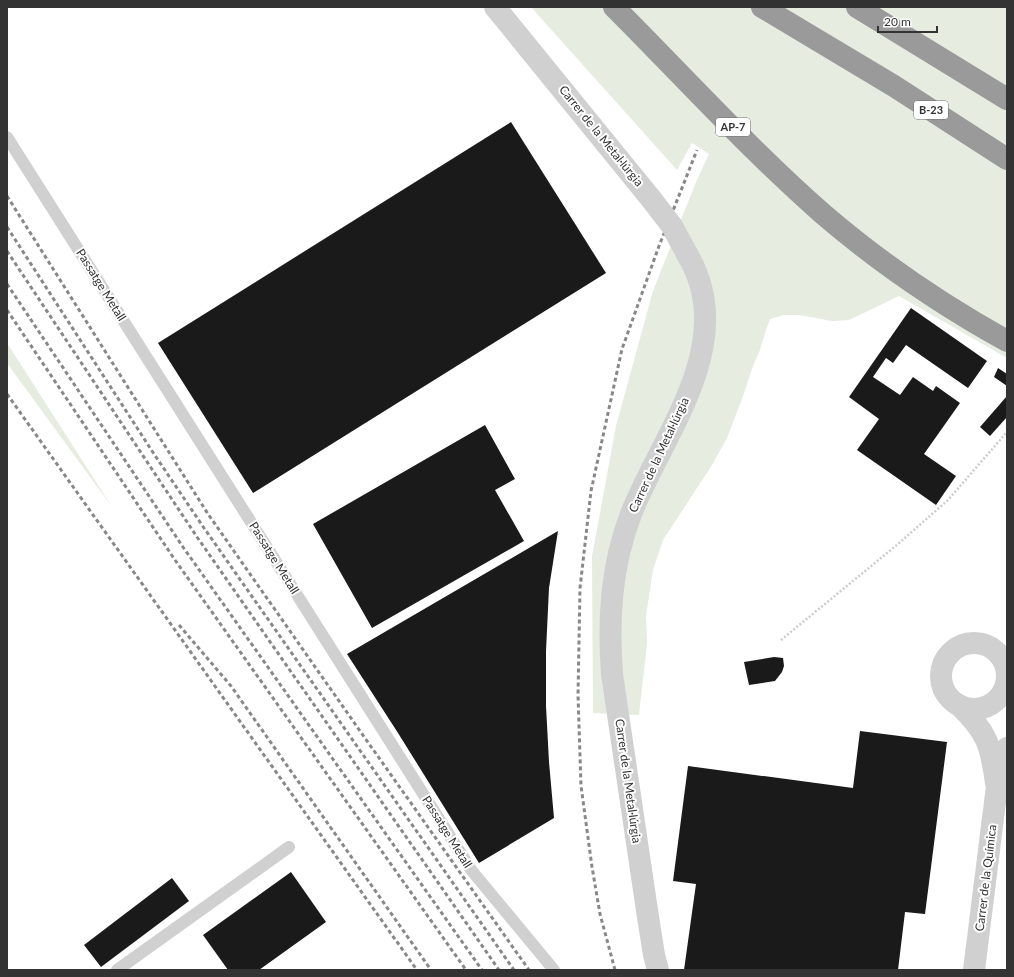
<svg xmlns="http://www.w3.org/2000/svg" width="1014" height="977" viewBox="0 0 1014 977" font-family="Lato,sans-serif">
<rect width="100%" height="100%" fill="#fff"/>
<!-- green -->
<g fill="#e6ecdf">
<polygon points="531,7 1007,7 1007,358 899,296 849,320 832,321 799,315 784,315 770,319 765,333 760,350 753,366 743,396 727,438 712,465 663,540 653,570 646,616 647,644 639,715 593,713 592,556 616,426 653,291 696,182 709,154 692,143 677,170"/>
<polygon points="7,343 112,507 7,363"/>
</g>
<!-- building -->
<g fill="#1a1a1a">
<polygon points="511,122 606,273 253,493 158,343"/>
<polygon points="911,308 987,361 968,388 906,345 893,363 886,358 873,377 900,395 913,377 933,391 936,386 960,403 924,454 956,476 936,505 857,450 879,419 849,397"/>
<polygon points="998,368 1007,374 1007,386 994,377"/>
<polygon points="1007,396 1007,417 990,436 980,427"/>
<polygon points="485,425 515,479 495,490 524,541 372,628 313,524"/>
<polygon points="558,531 549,588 546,651 546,706 549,762 554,818 479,863 398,733 347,654"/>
<polygon points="774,657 783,658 784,666 782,672 775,681 749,685 744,662"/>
<polygon points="860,731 947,742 925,914 905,912 898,970 684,970 696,884 673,881 688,766 853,788"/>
<polygon points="291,872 326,922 259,970 228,970 203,935"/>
<polygon points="172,878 189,901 101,967 84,945"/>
</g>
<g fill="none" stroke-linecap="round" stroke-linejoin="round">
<!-- path -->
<polyline stroke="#cdcdcd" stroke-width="2.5" stroke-dasharray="2 2" stroke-linecap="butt" points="781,640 898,544 948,500 1007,432"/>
<!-- lane -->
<g stroke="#d0d0d0" stroke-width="12">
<polyline points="7,137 472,871 554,970"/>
<polyline points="117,970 289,847"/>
</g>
<!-- street -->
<g stroke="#d0d0d0" stroke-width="22">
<polyline points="495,7 652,200"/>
<circle cx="974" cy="676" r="33"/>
<path d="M959 705C987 732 991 745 996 783"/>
<path d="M658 970 654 955 648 917 612 674C608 619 611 566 631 514 658 445 722 365 701 287 698 275 693 264 687 254"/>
<polyline points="974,970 997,786 1006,758 1007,748"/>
</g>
<!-- highway -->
<g stroke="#9a9a9a" stroke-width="22">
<path d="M614 7C683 76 749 149 823 214 880 263 942 305 1007 341"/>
<polyline points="762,7 894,86 1007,159"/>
<polyline points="857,7 1007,99"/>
</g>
<!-- rail -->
<g stroke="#888" stroke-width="3" stroke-dasharray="4 3" stroke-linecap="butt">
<polyline points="7,196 208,514 360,731 529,970"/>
<polyline points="7,227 152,451 204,528 514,970"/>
<polyline points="7,251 197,537 499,970"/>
<polyline points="7,284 183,547 482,970"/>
<polyline points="7,310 175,560 466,970"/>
<polyline points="7,394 417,970"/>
<polyline points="179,625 231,686 431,970"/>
<polyline points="615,970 600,914 592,867 581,786 578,695 580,588 591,491 622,349 659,246 697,150"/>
</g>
<!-- street-bridge -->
<polyline stroke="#d0d0d0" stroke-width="22" points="652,200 672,226 687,254"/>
</g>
<g text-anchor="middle" stroke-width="4" stroke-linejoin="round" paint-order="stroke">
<!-- shield labels -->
<g fill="#fff" stroke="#707070" stroke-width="1">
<rect x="914" y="101" width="34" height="18" rx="3"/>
<rect x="716" y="118" width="34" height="18" rx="3"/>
</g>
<g font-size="11" font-weight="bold" fill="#333">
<text x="931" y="114">B-23</text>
<text x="733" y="131">AP-7</text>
</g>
<!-- street labels -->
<g font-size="12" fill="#333" stroke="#fff">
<text transform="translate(601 136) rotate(51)" y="4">Carrer de la Metal·lúrgia</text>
<text transform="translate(101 285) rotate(58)" y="4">Passatge Metall</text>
<text transform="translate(659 455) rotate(-65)" y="4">Carrer de la Metal·lúrgia</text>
<text transform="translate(274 558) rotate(58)" y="4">Passatge Metall</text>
<text transform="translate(628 781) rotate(82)" y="4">Carrer de la Metal·lúrgia</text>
<text transform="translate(447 832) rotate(58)" y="4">Passatge Metall</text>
<text transform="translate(986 878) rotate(-83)" y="4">Carrer de la Química</text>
</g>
</g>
<!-- border -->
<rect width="1014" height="977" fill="none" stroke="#333333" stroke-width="16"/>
<!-- scale -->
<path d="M878 26v6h59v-6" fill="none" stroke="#333333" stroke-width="2"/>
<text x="884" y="26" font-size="12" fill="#333333" stroke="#ffffff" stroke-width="3" paint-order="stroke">20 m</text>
</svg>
